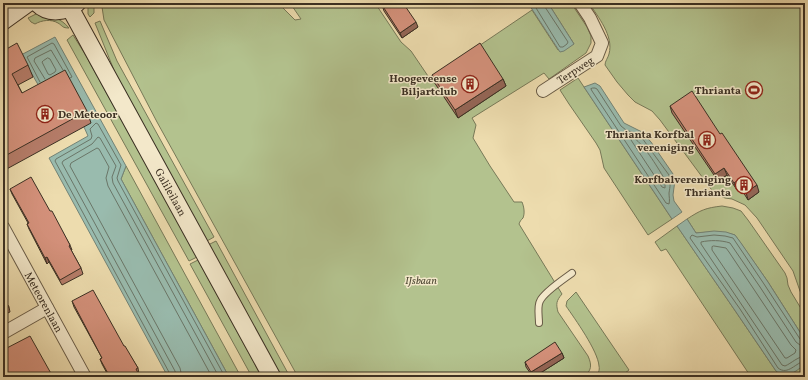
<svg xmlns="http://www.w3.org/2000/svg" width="808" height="380" viewBox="0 0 808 380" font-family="Vollkorn,serif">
<rect width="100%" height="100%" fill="#eddcae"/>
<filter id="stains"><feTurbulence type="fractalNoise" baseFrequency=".005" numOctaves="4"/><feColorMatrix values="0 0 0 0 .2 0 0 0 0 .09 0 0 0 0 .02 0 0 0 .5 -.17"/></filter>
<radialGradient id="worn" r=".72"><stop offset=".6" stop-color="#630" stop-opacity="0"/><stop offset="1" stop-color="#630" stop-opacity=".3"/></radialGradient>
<!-- green -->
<g fill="#b3c28e" stroke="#777958">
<polygon points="88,3 94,3 94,13 90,17 88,14"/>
<path d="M103 3H278L295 20 301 19 290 3H375L401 42 411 51 430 79 532 10 558 50 574 44 548 3H571L587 27 591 36V43L586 53 549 79 544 73 472 118 476 125 473 138 490 166 514 202H522C524 207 525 213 523 218 521 220 520 221 519 224L562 294C556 301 556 304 558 312L588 356C592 365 592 371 583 377H298L157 122 104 20 102 7Z"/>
<path d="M589 3H805V302L800 291 793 271 757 218 745 205 732 199 725 198 714 193 660 120 652 111 635 102 628 95 617 82 605 65C605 61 608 58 609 54 614 36 598 17 589 3Z"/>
<path d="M38 13C51 17 60 17 69 28 62 28 63 26 58 23 51 19 42 20 35 24L31 22 28 18Z"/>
<polygon points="100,21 117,61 214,237 207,241 120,85 95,23"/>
<polygon points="73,35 85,54 197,257 189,261 67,40"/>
<polygon points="578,78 672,219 648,235 604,168 600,150 596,143 569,104 560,90"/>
<polygon points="126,166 241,377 229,377 121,179"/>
<path d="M722 206 733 208 741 211 748 220 785 273 787 278 788 285 791 292 805 315V340L768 282 735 235C722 231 710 232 696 233L687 219C701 210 705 208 722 206Z"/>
<polygon points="677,226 736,312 776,371 793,372 805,364 805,377 751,377 666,249 661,251 655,242"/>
<polygon points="216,241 290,377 280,377 208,245"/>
<polygon points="198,260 262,377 252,377 190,264"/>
<path d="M576 292 629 370 620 377H596C598 374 600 370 599 366 598 351 575 319 566 306L567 301Z"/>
</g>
<!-- water -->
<g fill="#99bbae" stroke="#738376">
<polygon points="528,3 548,3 574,44 564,51 560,52"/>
<polygon points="55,37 126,166 121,179 229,377 168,377 49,158 88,136 84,127 44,95 21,55"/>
<polygon points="595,83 600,86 624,123 642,132 651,142 673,174 675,180 673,195 674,201 682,212 672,219 584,87"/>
<path d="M687 219 696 233 714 231 726 232 735 235 741 243 768 282 805 340V364C799 369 790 377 781 375 780 374 777 372 776 371L736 312 677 226Z"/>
</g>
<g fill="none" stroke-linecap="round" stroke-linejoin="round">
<!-- shore -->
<g stroke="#6a7668" stroke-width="1">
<polyline points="533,3 560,47 563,47 567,44 568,42 545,7 545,3"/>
<polygon points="48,58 50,59 56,70 55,72 50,75 48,74 42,62 43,61"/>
<polyline points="45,79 34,61 35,58 51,50 63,70"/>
<polyline points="40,82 27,57 52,43 54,44 71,75 72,77 70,78"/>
<path d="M593 88H595L597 89 621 126 626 130 640 135 647 145 669 175C671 182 670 187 669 193 669 197 670 200 669 204L666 203 592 91 591 89Z"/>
<path d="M632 137C642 141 658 168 664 178L665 181V188L662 187 631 140V138Z"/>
<polygon points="714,246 726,248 729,252 791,345 796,350 795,353 787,358 785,358 712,250 712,247"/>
<path d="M805 341H802L800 339 764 284 733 238 725 236 714 235 697 237 692 235 691 236 690 238 740 309 778 368C788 376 796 362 805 361"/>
<path d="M805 346 800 345 796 342 760 287 730 243C721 240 710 240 701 242V244L782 365 785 366C792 363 797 357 805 356"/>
<polyline points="171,377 170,374 55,161 56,159 91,139 92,136 90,129 96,123 98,124 121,165 117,178 118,181 225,377"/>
<polyline points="176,377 175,371 62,163 63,161 92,144 98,137 100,138 116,166 112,177 113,183 219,377"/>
<polyline points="182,377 180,368 70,166 71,163 97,148 99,149 109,167 106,178 108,186 212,377"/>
</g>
<!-- lane casing -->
<g stroke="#685b46" stroke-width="8">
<path id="lane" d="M539 323C539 317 537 306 540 301 544 292 564 279 572 273"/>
</g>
<!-- street casing -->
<g stroke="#685b46" stroke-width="14">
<g id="street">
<polyline points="543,91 597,56 602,43 590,18 580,3"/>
<polyline points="3,227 85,377"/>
<polyline points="3,333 47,308"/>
</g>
</g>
<!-- secondary casing -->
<g stroke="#3b3023" stroke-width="19">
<g id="secondary">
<path d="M37 3C49 15 65 12 77 3"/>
<polyline points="70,8 272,377"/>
<polyline points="3,21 28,3"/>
</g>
</g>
<!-- lane -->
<use href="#lane" stroke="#f3e8ca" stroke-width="6"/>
<!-- street -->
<use href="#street" stroke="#f3e8ca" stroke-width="12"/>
<!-- secondary -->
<use href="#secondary" stroke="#f3e8ca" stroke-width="17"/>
</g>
<!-- wall -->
<g fill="#b67d6a" stroke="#3b3023">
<polygon points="382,5 418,27 402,38 384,11"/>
<polygon points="3,51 28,65 33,77 18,85 22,93 87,111 91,123 3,171"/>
<polygon points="432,75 503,79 506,86 458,118 434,82"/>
<polygon points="670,106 759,192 748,200 740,187 737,190 727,175 718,181 672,113"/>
<polygon points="10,189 50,211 70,245 72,250 71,250 81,268 83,274 62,285 49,262 47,264 29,229 27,224 28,223 12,194"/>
<polygon points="3,286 6,292 3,294"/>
<polygon points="3,297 9,307 10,312 3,315"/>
<polygon points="72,301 124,346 138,368 139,374 140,377 109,377 102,364 100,359 102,358 74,307"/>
<polygon points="562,353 564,358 534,377 533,377 526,367 525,362"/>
</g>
<!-- shaded-wall -->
<g fill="#946656" stroke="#3b3023">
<polygon points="416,22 418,27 402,38 400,33"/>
<polygon points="503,79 506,86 458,118 455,110"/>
<polygon points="724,168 727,175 718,181 715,174"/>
<polygon points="738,180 740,187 737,190 734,183"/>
<polygon points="757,185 759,192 748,200 746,192"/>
<polygon points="47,257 49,262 47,264 45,258"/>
<polygon points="562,353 564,358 534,377 533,377 531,372"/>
</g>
<!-- building -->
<g fill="#d4917b" stroke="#3b3023">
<polygon points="385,3 403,3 416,22 400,33 382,5"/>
<polygon points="17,43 28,65 12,74 22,93 65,70 87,111 3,157 3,51"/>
<polygon points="480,43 503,79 455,110 432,75"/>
<polygon points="692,91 720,134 722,133 757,185 746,192 738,180 734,183 724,168 715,174 670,106"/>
<polygon points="31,177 50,211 52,211 70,245 69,246 81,268 60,280 47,257 45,258 27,224 29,223 10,189"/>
<polygon points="93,290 124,346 125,346 138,368 136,369 140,377 110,377 100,359 102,358 72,301"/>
<polygon points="3,297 9,307 3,310"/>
<polygon points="30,336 53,377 3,377 3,350"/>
<polygon points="555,342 562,353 531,372 525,362"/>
</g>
<!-- icons -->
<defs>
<g id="building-ring" transform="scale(0.9)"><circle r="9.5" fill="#f3e8ca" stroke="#8f2418" stroke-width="1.5"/><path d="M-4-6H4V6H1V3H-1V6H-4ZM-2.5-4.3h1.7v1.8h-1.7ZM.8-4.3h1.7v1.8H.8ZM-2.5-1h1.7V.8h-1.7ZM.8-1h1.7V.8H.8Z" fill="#8f2418"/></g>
<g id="stadium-ring" transform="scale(0.9)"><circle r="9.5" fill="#f3e8ca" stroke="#8f2418" stroke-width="1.5"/><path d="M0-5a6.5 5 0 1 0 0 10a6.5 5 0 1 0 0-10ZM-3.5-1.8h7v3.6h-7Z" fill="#8f2418"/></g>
</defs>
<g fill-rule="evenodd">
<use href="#building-ring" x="470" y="84"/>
<use href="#stadium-ring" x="754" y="90"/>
<use href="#building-ring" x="45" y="114"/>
<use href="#building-ring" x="707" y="140"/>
<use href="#building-ring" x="744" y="185"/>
</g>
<g text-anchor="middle" stroke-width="3" stroke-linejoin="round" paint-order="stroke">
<!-- street labels -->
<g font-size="11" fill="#3b3023" stroke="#f3e8ca">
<text transform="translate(575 70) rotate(-33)" y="4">Terpweg</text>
<text transform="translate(171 192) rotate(61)" y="4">Galileilaan</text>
<text transform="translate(44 302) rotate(61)" y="4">Meteorenlaan</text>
</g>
<!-- poi labels -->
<g font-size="11" font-weight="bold" fill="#3b3023" stroke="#f3e8ca" text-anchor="end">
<text x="457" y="82">Hoogeveense<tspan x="457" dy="13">Biljartclub</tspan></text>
<text x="741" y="94">Thrianta</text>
<text x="58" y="118" text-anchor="start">De Meteoor</text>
<text x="694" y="138">Thrianta Korfbal<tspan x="694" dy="13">vereniging</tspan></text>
<text x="731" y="183">Korfbalvereniging<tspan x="731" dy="13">Thrianta</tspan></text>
</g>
<!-- park labels -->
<g font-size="11" font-style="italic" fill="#534d38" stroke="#f3e8ca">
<text x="421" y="284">IJsbaan</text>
</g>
</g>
<!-- margin -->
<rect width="808" height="380" fill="none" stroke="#eddcae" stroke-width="16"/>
<rect x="4" y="4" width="800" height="372" fill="none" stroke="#3b3023" stroke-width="2"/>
<rect x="8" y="8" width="792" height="364" fill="none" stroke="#3b3023"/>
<rect width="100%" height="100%" filter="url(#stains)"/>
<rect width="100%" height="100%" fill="url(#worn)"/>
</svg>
